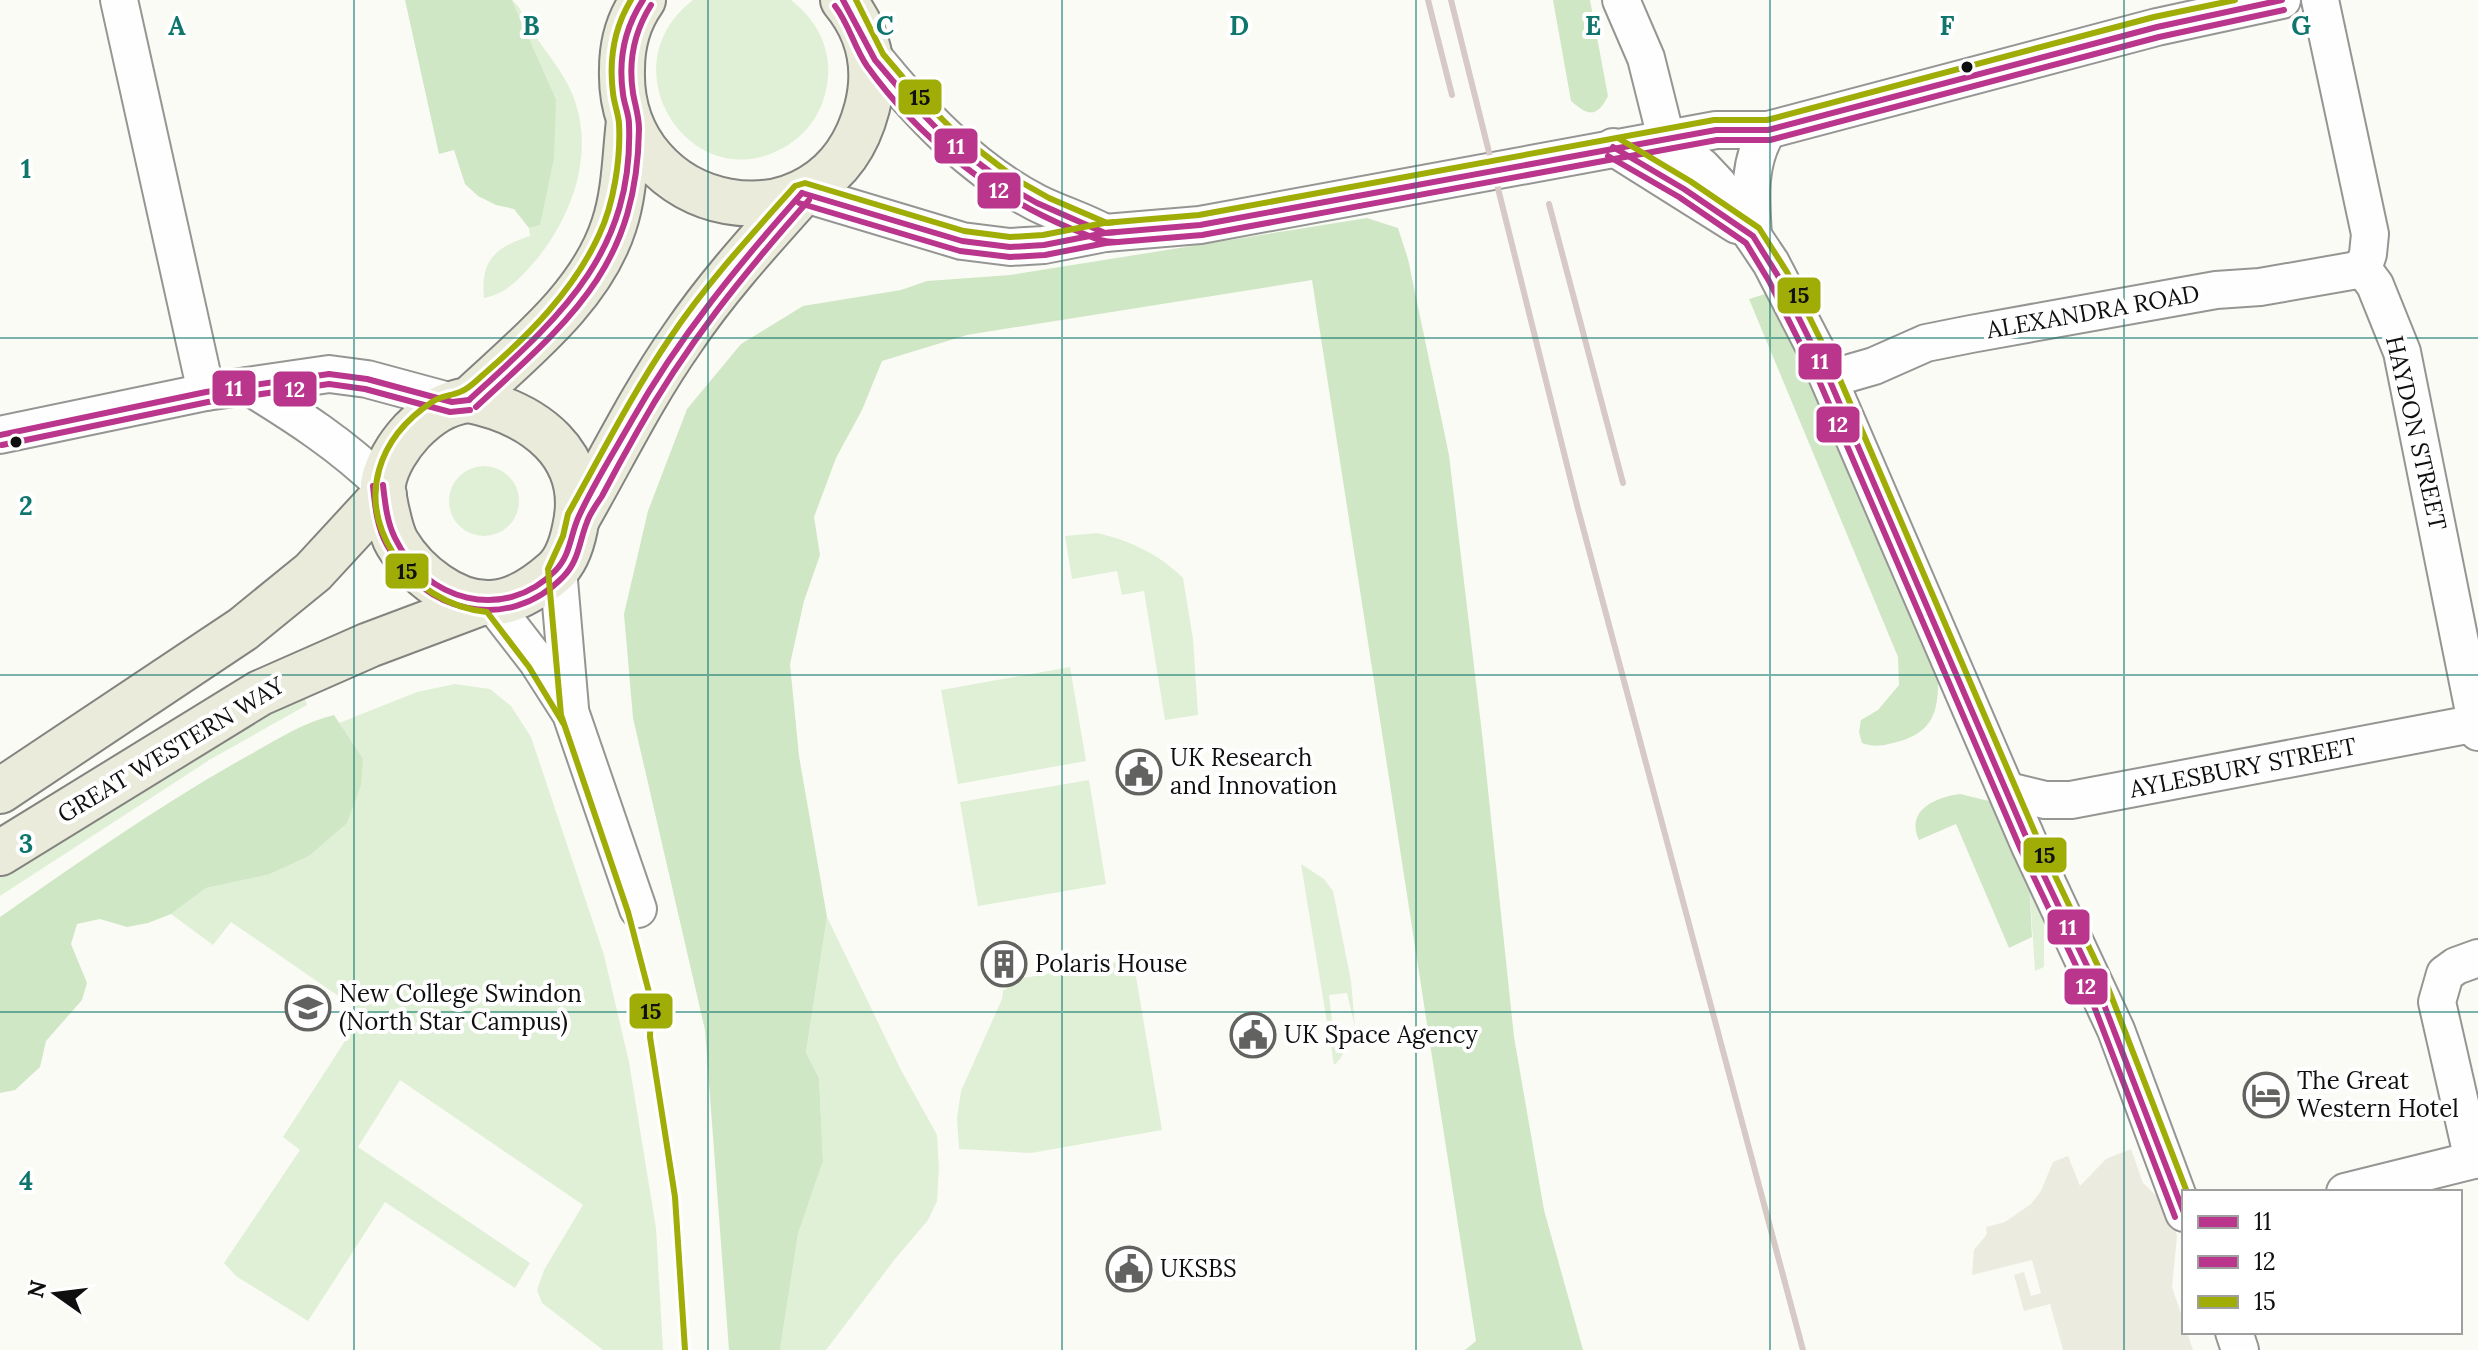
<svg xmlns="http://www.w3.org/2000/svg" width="2478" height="1350" viewBox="0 0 2478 1350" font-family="Lora,serif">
<rect width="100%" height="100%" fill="#fbfbf5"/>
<!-- green -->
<g fill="#e0f0d6">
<path d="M512 0C523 9 530 28 538 40 552 60 569 80 576 104 593 158 571 217 537 259 521 277 508 293 484 298 480 261 495 247 530 236L529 228 540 225 556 99Z"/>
<path d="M693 0H791C818 21 833 51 827 85 823 110 810 131 788 145 695 204 603 69 693 0Z"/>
<circle cx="484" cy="501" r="35"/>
<path d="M1097 533C1129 540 1159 554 1183 578L1193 639 1198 715 1165 720 1144 591 1122 595 1117 571 1072 579 1065 536Z"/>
<polygon points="1070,667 1086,761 958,784 941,690"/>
<polygon points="455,684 490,689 511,706 531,737 604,955 629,1062 656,1228 663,1350 603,1350 542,1303 537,1290 544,1270 583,1205 400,1080 358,1147 530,1263 515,1288 385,1202 308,1321 236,1276 224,1263 300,1150 283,1137 363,1013 231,922 213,945 171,914 206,888 267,875 363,760 339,723 417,692"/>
<polygon points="303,694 307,705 211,759 0,896 0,877 152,779"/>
<polygon points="1089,780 1106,884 978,906 960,802"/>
<path d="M1301 864 1324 879 1333 891 1351 981 1355 1027 1347 993 1329 995 1333 1029 1340 1030C1344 1045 1347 1055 1334 1065Z"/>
<polygon points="2029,879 2044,915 2044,967 2035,971"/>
<polygon points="827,917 901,1070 937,1135 939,1168 937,1201 928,1220 895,1259 826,1350 780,1350 798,1234 823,1161 819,1078 806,1054"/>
<polygon points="1133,959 1162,1130 1031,1153 959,1149 957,1118 961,1091 1002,999 1003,990 1007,989 1006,981"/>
</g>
<!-- forest -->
<g fill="#cfe7c5">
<polygon points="405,0 512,0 556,99 554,158 540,225 529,228 514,209 496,205 478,196 465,184 454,150 439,154"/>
<path d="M1553 0H1590L1608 96C1597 118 1588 116 1571 101Z"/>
<polygon points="1367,218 1398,228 1408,259 1449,455 1483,742 1514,1037 1544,1210 1583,1350 1465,1350 1476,1341 1312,280 967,335 882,361 862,410 836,458 814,517 820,555 804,601 790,664 799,756 827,917 806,1053 819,1078 823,1161 798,1234 780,1350 729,1350 705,1030 633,718 624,614 648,511 687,409 741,344 803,306 901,290 927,281 1010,275"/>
<path d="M1765 294 1844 445 1938 671C1939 711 1935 733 1893 743 1882 746 1873 747 1862 743L1859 732 1861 720 1878 710 1899 685 1898 657 1749 299Z"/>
<path d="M334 715 363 759 361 785 347 823 309 856 267 875 206 888 171 914 148 923 127 927 100 919 77 924 71 944 87 983 82 1000 46 1041 40 1067 15 1090 0 1093V917C82 860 164 802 251 754 278 739 304 722 334 715Z"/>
<path d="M1960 794 1989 801 1999 812 2029 879 2032 937 2009 948 1956 824 1919 840C1905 810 1936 797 1960 794Z"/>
</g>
<!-- plaza -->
<polygon fill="#ebebe0" points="2131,1149 2143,1183 2168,1207 2177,1236 2172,1287 2184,1323 2184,1332 2187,1332 2193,1350 2063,1350 2050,1304 2024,1311 2014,1275 2024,1272 2031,1296 2041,1293 2032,1260 1972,1275 1974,1250 1987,1234 1986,1227 2005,1222 2031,1204 2041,1191 2053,1162 2068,1156 2080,1186 2106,1159"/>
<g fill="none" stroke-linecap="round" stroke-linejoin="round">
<!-- minor casing -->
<g stroke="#959593" stroke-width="40">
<g id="minor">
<polyline points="119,0 206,392"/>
<polyline points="1621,0 1646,58 1666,138 1702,167 1718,184 1771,263 1816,350 2030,846 2116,1030 2184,1213"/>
<polyline points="2320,0 2370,234 2368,254 2363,269"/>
<path d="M872 55C918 112 971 169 1037 203 1059 214 1083 221 1105 233"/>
<polyline points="1613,147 1737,225"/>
<polyline points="802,193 962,241 1010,247 1044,245 1105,233 1200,225 1716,130 1768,130 2157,27 2282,0"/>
<path d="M1753 236C1751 199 1747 163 1768 130"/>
<polyline points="2363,269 2375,285 2402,352 2478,732"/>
<polyline points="1829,379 1874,366 1926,343 1971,334 2216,290 2260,287 2363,269"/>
<path d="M248 386C297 416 342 445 383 485"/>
<polyline points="0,435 206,392 329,374 367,379 452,402"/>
<polyline points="558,569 570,708"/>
<polyline points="492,603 537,661 571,714 638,909"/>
<polyline points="2008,791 2045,800 2071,800 2478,723"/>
<polyline points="2473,1160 2437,1002 2445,974 2456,966 2478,958"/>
<polyline points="2345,1192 2478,1159"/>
<polyline points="2234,1332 2240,1350"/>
</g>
</g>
<!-- major casing -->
<g stroke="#838380" stroke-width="48">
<g id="major">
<path d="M643 0C628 21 622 44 622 69 617 217 827 261 867 108 877 69 869 31 843 0"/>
<path d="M469 400C533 413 592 454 575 528 572 543 566 561 555 571 537 587 515 602 491 603 454 605 415 573 397 543 391 533 389 520 386 508 385 501 382 492 383 484 386 465 399 445 412 431 429 414 445 403 469 400Z"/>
<path d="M469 400C522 350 591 297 614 225 625 192 625 155 629 121"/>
<path d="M577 519C612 458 642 396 682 339 717 287 760 240 802 193"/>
<polyline points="0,791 243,629 313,572 384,495"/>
<polyline points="0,853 260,693 369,645 481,603"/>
</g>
</g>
<!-- minor -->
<use href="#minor" stroke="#fefefe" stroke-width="36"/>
<!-- major -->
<use href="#major" stroke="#ebebdc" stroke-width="44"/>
<!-- rail -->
<g stroke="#d6c9c6" stroke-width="6">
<polyline points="1428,0 1452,95"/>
<polyline points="1451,0 1578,509 1803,1350"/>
<polyline points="1549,204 1623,483"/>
</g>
<!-- bus-1 casing -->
<g stroke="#fff" stroke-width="12">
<g id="bus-1">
<polyline points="843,0 875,60 910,101 948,140 1014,190 1037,203 1105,233 1117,232"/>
<polyline points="1613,147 1684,189 1753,236 1778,276 1829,379 2030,846 2098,989 2184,1213"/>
<polyline points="802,193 962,241 1010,247 1044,245 1105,233 1200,225 1716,130 1768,130 2157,27 2282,0"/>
<path d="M469 400C557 319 634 255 629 124 629 114 624 104 623 94 618 60 624 29 643 0"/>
<polyline points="0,435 206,392 329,374 367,379 452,402 469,400"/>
<path d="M383 485C385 503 387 522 395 538 425 601 504 623 555 571 571 555 570 535 579 516 594 483 614 452 632 420 679 337 738 265 802 193"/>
</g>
</g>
<!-- bus-2 casing -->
<g stroke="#fff" stroke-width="12">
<g id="bus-2">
<path d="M835 6C849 24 854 47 867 66 918 137 990 195 1072 229 1088 235 1100 243 1118 242"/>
<polyline points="1608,156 1679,197 1746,243 1769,281 1820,383 2021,850 2089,993 2175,1217"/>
<polyline points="799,203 960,251 1010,257 1045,255 1106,243 1202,235 1717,140 1770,140 2159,37 2284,10"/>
<path d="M476 407C570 320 637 267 639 129 639 116 635 105 633 93 628 61 634 32 651 5"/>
<polyline points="2,445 208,402 329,384 365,389 450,412 470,410"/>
<path d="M373 486C375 506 377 527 387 545 422 613 508 634 563 577 579 561 579 542 587 522 590 513 597 504 602 496 613 475 625 453 637 432 685 346 744 273 809 200"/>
</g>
</g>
<!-- bus-3 casing -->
<g stroke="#fff" stroke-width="12">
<g id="bus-3">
<polyline points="856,0 883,54 917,94 955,132 1019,181 1049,198 1107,223 1116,222"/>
<polyline points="1618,138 1690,181 1759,228 1787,272 1838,375 2039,842 2107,985 2187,1192"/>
<path d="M563 723 529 667 487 612C449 608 413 586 393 553 358 496 378 438 432 402 440 396 450 396 460 392 469 389 477 380 484 374 529 335 574 290 599 235 614 204 621 157 619 123 618 113 614 103 613 93 609 61 614 28 631 0"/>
<path d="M685 1350 675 1197 650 1037 651 1000 628 912 561 715 548 569 563 536 568 514C601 455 632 394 670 338 706 284 752 234 795 186L805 183 964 231 1010 237 1043 235 1104 223 1199 215 1714 120H1767L2154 17 2235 0"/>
</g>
</g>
<!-- bus-1 -->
<use href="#bus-1" stroke="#b9368c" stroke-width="6"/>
<!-- bus-2 -->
<use href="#bus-2" stroke="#b9368c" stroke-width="6"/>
<!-- bus-3 -->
<use href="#bus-3" stroke="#9fad06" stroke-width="6"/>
</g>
<!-- grid -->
<path fill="none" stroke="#0f766e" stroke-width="2" stroke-opacity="0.55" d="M354 0V1350M708 0V1350M1062 0V1350M1416 0V1350M1770 0V1350M2124 0V1350M0 338H2478M0 675H2478M0 1012H2478"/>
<!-- icons -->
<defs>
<g id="civic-ring" transform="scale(2.3)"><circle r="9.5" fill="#fff" stroke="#626260" stroke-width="1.5"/><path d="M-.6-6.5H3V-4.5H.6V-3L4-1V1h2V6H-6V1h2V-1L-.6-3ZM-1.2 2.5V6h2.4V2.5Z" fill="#626260"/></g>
<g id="building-ring" transform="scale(2.3)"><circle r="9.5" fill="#fff" stroke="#626260" stroke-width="1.5"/><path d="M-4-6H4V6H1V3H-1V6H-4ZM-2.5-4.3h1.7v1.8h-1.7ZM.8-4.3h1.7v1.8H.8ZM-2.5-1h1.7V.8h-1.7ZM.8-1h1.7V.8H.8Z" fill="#626260"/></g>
<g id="university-ring" transform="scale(2.3)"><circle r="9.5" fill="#fff" stroke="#626260" stroke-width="1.5"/><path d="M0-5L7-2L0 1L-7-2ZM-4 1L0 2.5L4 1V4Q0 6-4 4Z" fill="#626260"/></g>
<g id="hotel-ring" transform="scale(2.3)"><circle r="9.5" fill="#fff" stroke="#626260" stroke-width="1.5"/><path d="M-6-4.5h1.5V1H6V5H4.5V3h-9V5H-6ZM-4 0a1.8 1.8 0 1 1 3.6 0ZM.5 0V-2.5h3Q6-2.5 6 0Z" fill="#626260"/></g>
</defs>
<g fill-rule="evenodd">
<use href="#civic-ring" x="1139" y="772"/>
<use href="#building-ring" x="1004" y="964"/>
<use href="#university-ring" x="308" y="1008"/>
<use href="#civic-ring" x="1253" y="1035"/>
<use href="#hotel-ring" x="2266" y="1095"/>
<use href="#civic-ring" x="1129" y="1269"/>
</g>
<!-- markers -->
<g fill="#0f0f0f" stroke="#fff" stroke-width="3">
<circle cx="1967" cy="67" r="7"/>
<circle cx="16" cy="442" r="7"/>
</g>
<g text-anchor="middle" stroke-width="8" stroke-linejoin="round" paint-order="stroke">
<!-- street labels -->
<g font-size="24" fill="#0f0f0f" stroke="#fff">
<text transform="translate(2093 312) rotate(-10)" y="8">ALEXANDRA ROAD</text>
<text transform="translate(2416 433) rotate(77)" y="8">HAYDON STREET</text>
<text transform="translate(171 750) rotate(-31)" y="8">GREAT WESTERN WAY</text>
<text transform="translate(2243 768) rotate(-11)" y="8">AYLESBURY STREET</text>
</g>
<!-- poi labels -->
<g font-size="24" fill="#0f0f0f" stroke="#fff" text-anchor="start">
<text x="1170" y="766">UK Research<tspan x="1170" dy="28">and Innovation</tspan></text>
<text x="1035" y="972">Polaris House</text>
<text x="339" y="1002">New College Swindon<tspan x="339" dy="28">(North Star Campus)</tspan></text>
<text x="1284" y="1043">UK Space Agency</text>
<text x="2297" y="1089">The Great<tspan x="2297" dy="28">Western Hotel</tspan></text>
<text x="1160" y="1277">UKSBS</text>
</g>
</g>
<g font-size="26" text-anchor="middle" font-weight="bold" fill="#0f766e" stroke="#fff" stroke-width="8" stroke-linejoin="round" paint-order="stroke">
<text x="177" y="35">A</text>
<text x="531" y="35">B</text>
<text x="885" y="35">C</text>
<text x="1239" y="35">D</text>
<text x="1593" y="35">E</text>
<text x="1947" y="35">F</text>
<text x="2301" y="35">G</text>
<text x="26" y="178">1</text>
<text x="26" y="515">2</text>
<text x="26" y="853">3</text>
<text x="26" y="1190">4</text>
</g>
<g stroke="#fff" stroke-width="3">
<rect x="897" y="78" width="46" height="38" rx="8" fill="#9fad06"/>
<rect x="933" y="127" width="46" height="38" rx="8" fill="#b9368c"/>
<rect x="976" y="171" width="46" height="39" rx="8" fill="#b9368c"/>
<rect x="1776" y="276" width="46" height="39" rx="8" fill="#9fad06"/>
<rect x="1797" y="342" width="46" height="39" rx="8" fill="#b9368c"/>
<rect x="211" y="369" width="46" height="38" rx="8" fill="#b9368c"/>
<rect x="272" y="370" width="46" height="38" rx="8" fill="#b9368c"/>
<rect x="1815" y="405" width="46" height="39" rx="8" fill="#b9368c"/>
<rect x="384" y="552" width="46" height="38" rx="8" fill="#9fad06"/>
<rect x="2022" y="836" width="46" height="38" rx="8" fill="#9fad06"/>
<rect x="2046" y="908" width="45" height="38" rx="8" fill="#b9368c"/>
<rect x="2063" y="967" width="46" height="39" rx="8" fill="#b9368c"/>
<rect x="628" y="992" width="46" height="38" rx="8" fill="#9fad06"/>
</g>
<g font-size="22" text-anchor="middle" font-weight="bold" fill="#fff">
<text x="956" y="154">11</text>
<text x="999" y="198">12</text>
<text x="1820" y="369">11</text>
<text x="234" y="396">11</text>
<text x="295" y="397">12</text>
<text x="1838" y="432">12</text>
<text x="2068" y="935">11</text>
<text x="2086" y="994">12</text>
</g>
<g font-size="22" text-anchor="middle" font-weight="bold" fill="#111">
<text x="920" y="105">15</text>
<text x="1799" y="303">15</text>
<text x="407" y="579">15</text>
<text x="2045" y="863">15</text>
<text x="651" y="1019">15</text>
</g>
<!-- legend -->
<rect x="2182" y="1190" width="280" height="144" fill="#ffffff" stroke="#9f9f9f" stroke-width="2"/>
<rect x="2198" y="1216" width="40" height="12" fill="#b9368c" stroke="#9f9f9f" stroke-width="2"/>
<text x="2254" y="1230" font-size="24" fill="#0f0f0f">11</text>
<rect x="2198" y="1256" width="40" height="12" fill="#b9368c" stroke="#9f9f9f" stroke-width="2"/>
<text x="2254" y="1270" font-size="24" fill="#0f0f0f">12</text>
<rect x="2198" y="1296" width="40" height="12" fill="#9fad06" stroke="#9f9f9f" stroke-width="2"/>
<text x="2254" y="1310" font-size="24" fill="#0f0f0f">15</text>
<!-- north arrow -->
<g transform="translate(56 1294) rotate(284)" stroke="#ffffff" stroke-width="6" paint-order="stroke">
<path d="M0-6L14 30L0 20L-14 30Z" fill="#0f0f0f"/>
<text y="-12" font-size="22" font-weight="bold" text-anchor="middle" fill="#0f0f0f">N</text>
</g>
</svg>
